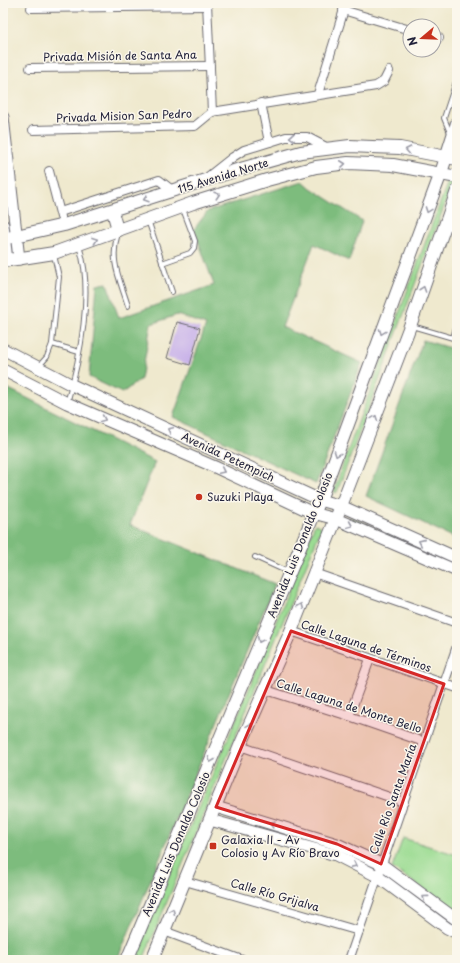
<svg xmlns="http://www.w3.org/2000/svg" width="460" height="963" viewBox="0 0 460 963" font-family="'Playpen Sans',sans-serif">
<rect width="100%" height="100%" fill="#fbf7ec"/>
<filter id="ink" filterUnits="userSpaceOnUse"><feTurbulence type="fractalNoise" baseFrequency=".025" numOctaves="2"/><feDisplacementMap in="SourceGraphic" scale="8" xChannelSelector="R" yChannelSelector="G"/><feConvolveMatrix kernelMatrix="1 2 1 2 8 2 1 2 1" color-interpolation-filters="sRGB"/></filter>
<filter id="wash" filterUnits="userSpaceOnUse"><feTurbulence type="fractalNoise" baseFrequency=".012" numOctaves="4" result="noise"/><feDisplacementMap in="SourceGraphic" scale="16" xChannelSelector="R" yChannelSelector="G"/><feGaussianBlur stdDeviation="0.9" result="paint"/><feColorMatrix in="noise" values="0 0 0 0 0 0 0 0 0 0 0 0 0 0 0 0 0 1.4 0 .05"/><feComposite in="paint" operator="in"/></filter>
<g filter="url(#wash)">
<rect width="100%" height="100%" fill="#efe9ce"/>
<!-- green -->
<g fill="#9cdc93" stroke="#5f7f67">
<polygon points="449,179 453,181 451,188 337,492 335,493 334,491 345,458"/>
<polygon points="350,518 352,518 457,565 351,520"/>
<polygon points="315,524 322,527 143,960 133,960 247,694"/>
<polygon points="403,838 457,855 457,911 392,868"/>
</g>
<!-- forest -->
<g fill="#7dbc7d" stroke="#506f5c">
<polygon points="303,181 311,188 362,221 349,261 314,244 282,327 362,363 316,484 173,417 206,325 177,315 151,324 141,379 122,393 89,377 97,285 107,283 119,318 214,285 194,229 208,211"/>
<polygon points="423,340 457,350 457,539 366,496"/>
<polygon points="3,386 155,462 130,525 275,584 117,960 3,960"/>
</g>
<g id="blocks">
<!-- building -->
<polygon fill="#c9b3e9" points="177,322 200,328 190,365 167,358"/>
</g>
</g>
<g filter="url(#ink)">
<use href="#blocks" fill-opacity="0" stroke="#6a686e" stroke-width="1"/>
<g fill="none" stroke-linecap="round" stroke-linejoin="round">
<!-- lane casing -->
<g stroke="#6a686e" stroke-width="6">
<g id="lane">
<polyline points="451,135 444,118 457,79"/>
<polyline points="148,220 172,292"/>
<polyline points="448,224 457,227"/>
<path d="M118 233C109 261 120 279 128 306"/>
<polyline points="162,263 190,253 194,248 195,241 183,209"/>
<polyline points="412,326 453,338 457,324"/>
<polyline points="52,344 79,352"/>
<polyline points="38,367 47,357 52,344 59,277 54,255"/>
<path d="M67 403C80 360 94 289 79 246"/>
<polyline points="255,557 288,572"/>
</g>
</g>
<!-- street casing -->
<g stroke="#6a686e" stroke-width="10">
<g id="street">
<polyline points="207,3 212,112"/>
<polyline points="31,8 207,6"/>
<polyline points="343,10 410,30"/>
<polyline points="434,37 439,38"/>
<polyline points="30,68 210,66"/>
<polyline points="318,94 346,3"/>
<polyline points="261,103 269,142"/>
<polyline points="33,130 195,126 212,112 376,86 384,81 389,71"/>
<polyline points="49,171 61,217"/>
<polyline points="209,176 233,157 244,150 286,137 307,137 328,148"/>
<polyline points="60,212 159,180 173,191"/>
<polyline points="314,573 457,623"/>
<polyline points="291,631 457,688"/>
<polyline points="266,690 349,716 424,742"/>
<polyline points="349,716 370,659"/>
<polyline points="240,746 404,802"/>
<polyline points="185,881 359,931"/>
<polyline points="164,931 242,960"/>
<polyline points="349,960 457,646"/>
</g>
</g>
<!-- secondary casing -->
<g stroke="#6a686e" stroke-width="13">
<g id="secondary">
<polyline points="3,117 19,259"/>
<polyline points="112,210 118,231"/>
<polyline points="3,225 7,261"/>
<polyline points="3,349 72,385 320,500 341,506 457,558"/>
<polyline points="3,370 67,403 215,467 313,513 336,519 457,571"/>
<polyline points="216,807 337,844 381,864 457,920"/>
<polyline points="210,820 336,855 377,876 447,928 457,933"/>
</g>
</g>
<!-- primary casing -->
<g stroke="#6a686e" stroke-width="14">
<g id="primary">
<polyline points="3,239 64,225 237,170 301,152 350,146 372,147 400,148 457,159"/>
<polyline points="3,261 54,253 193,203 267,180 316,167 348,163 393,165 457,177"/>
<polyline points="127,960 320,500 441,173 457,123"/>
<polyline points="152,960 240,746 291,631 341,506 410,326 457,191"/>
</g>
</g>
<!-- lane -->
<use href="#lane" stroke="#fff" stroke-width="4"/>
<!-- street -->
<use href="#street" stroke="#fff" stroke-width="8"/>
<!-- secondary -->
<use href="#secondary" stroke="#fff" stroke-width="11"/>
<!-- primary -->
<use href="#primary" stroke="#fff" stroke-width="12"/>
</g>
<!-- one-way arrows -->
<defs><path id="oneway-chevron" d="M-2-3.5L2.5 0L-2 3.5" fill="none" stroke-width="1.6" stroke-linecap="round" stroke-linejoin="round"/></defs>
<g stroke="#9c9ca7">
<use href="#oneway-chevron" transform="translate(292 137) rotate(178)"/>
<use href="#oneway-chevron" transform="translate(408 150) rotate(-169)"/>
<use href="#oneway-chevron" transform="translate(343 164) rotate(-6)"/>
<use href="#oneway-chevron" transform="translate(217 195) rotate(-18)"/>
<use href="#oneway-chevron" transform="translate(146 199) rotate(163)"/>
<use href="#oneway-chevron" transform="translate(428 210) rotate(110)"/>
<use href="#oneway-chevron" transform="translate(95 240) rotate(-20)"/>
<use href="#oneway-chevron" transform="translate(423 289) rotate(-71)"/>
<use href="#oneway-chevron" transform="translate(382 332) rotate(110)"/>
<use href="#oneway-chevron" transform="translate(375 418) rotate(-69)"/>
<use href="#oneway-chevron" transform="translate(103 419) rotate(23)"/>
<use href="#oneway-chevron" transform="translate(170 430) rotate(-155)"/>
<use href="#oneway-chevron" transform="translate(337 454) rotate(110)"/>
<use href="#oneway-chevron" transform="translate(222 471) rotate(25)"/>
<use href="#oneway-chevron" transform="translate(350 525) rotate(23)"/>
<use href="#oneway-chevron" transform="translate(421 542) rotate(-156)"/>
<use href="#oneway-chevron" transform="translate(301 606) rotate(-68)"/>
<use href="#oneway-chevron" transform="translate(260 640) rotate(114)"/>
<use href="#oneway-chevron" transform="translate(250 726) rotate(-66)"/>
<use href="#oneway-chevron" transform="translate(211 760) rotate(112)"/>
<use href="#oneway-chevron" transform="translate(272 824) rotate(-163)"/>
<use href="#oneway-chevron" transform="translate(354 865) rotate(27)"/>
<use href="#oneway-chevron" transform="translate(425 898) rotate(-143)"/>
<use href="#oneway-chevron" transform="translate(172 911) rotate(-67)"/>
</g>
</g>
<!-- marked area -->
<path fill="#d62828" fill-opacity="0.2" stroke="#d62828" stroke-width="3" stroke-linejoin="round" d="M291 631 444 684 381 864 337 844 216 807Z"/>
<!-- markers -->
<g fill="#c8321e" stroke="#fbf7ec" stroke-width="1.5">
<circle cx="199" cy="497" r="4"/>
<rect x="209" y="842" width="8" height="8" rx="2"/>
</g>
<g text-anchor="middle" stroke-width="3" stroke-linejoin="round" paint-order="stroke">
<!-- street labels -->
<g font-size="11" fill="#22223b" stroke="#fbf7ec">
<text transform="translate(120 56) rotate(-1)" y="4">Privada Misión de Santa Ana</text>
<text transform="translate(124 116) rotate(-2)" y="4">Privada Mision San Pedro</text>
<text transform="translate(223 176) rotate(-17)" y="4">115 Avenida Norte</text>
<text transform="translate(228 457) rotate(25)" y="4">Avenida Petempich</text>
<text transform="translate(300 545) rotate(-68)" y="4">Avenida Luis Donaldo Colosio</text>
<text transform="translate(366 646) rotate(19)" y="4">Calle Laguna de Términos</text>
<text transform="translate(349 706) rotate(18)" y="4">Calle Laguna de Monte Bello</text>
<text transform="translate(393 799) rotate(-70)" y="4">Calle Río Santa María</text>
<text transform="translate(176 844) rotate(-67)" y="4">Avenida Luis Donaldo Colosio</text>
<text transform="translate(275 895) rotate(16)" y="4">Calle Río Grijalva</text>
</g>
<!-- poi labels -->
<g font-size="11" fill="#22223b" stroke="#fbf7ec" text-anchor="start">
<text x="207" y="501">Suzuki Playa</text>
<text x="221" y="844">Galaxia II - Av<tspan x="221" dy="13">Colosio y Av Río Bravo</tspan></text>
</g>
</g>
<!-- margin -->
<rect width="460" height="963" fill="none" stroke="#fbf7ec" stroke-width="16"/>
<!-- north arrow -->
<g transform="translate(422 38) rotate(251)"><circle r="19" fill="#fbf7ec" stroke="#a4a2a5"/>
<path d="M0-3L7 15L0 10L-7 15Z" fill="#c8321e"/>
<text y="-6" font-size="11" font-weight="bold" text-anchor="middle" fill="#22223b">N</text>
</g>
</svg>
